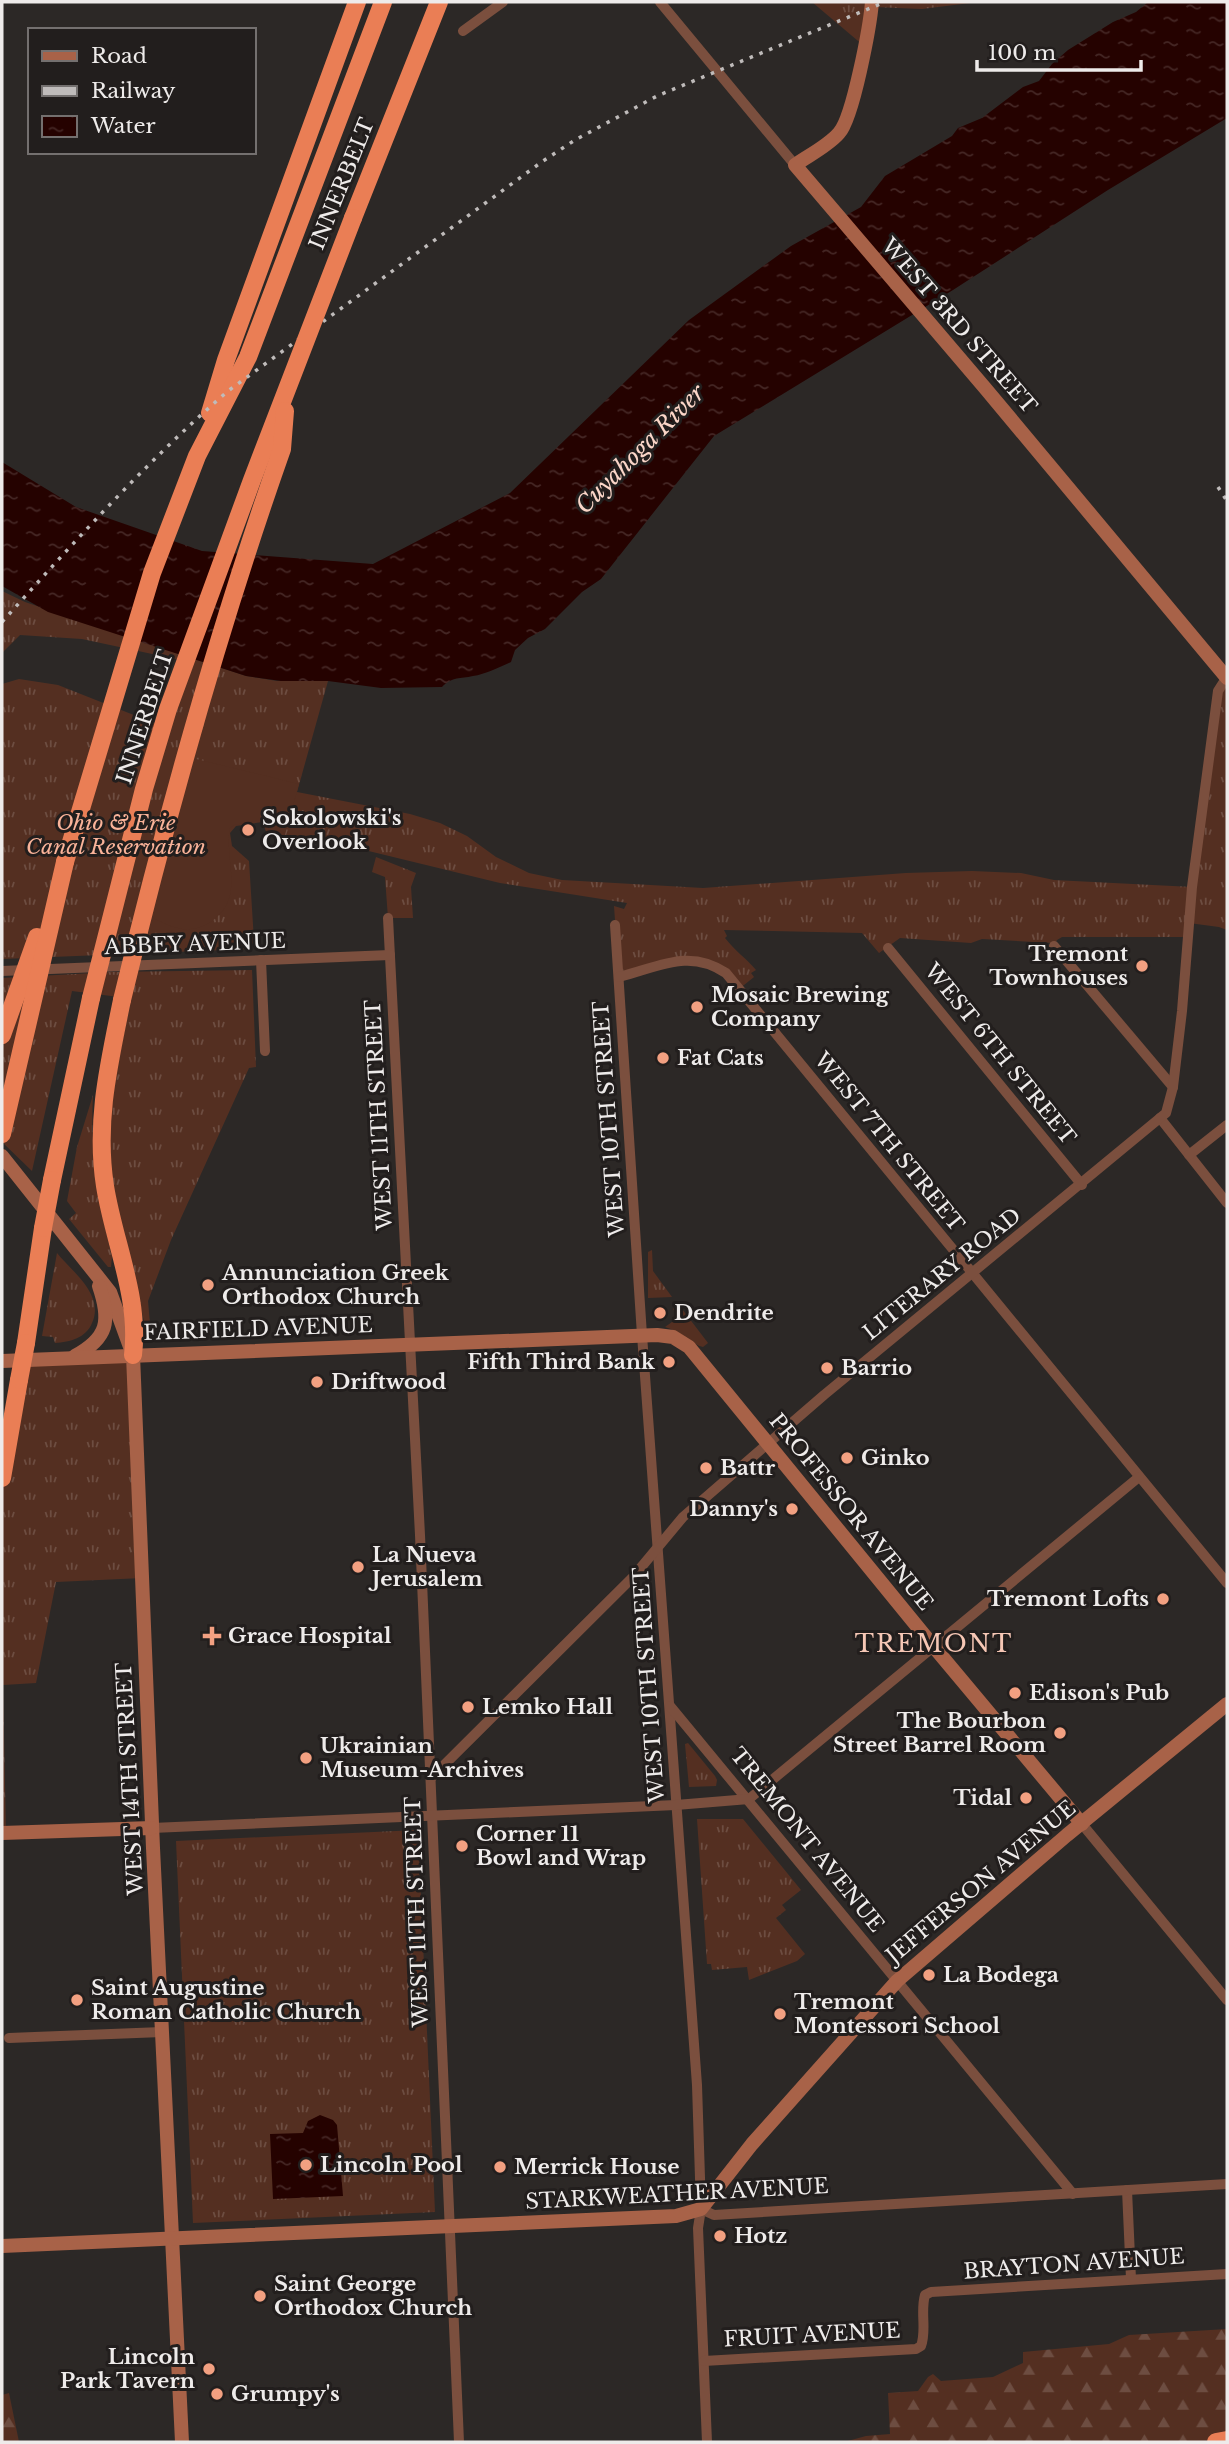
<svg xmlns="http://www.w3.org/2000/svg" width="1229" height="2444" viewBox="0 0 1229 2444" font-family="'Libre Baskerville',serif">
<defs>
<pattern id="grass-tufts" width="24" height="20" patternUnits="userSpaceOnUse" patternTransform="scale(1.75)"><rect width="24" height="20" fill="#542f21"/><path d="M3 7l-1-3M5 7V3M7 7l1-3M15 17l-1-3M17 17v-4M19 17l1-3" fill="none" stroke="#6d4d41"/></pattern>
<pattern id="forest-firs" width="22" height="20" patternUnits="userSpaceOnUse" patternTransform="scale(1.75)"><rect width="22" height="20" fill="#542f21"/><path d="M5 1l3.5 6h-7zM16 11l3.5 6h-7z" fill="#6d4d41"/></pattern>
<pattern id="water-ripples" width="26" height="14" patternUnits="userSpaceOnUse" patternTransform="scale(1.75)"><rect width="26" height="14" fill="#250200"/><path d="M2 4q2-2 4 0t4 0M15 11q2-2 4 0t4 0" fill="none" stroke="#452725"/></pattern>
</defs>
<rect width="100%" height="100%" fill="#2c2826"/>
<!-- grass -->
<g fill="url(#grass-tufts)">
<polygon points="812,2 978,2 922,9 874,7 864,46"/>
<path d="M2 591 25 602 246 676 277 681H328L297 792 410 814 440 823 467 836 496 857 529 873 562 880 703 888 906 873 972 871 1021 873 1054 880 1192 887 1218 691 1227 678V930L1219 927 1189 923 1188 937H1062L1057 940 1054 946 1052 943 982 939 971 943 900 938 879 953 862 933 724 930 727 936 725 938C735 951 746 958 756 970L751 973 754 977 739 989 726 973 698 960 619 977 614 906 624 909 627 903 500 883 344 845 268 836 262 822 236 826 230 833 232 846 249 861 254 941 249 949 2 959V684L19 679 58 685 164 727 185 661 82 639 20 635 2 653Z"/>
<polygon points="376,857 416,873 411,887 413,918 388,918 385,877 372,872"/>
<path d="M252 970 256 1067 249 1068 171 1240 148 1301 150 1324 145 1325C130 1263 107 1199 109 1134 111 1091 121 1049 130 1006L127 998 72 991 32 1171 2 1142V978L111 972Z"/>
<path d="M93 1095C90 1151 98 1202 112 1256L111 1267H108L69 1219 76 1213 67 1201 77 1147Z"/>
<polygon points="652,1250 653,1271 672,1297 648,1298 648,1252"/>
<path d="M57 1253C71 1271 105 1294 92 1323 86 1338 70 1342 55 1343L53 1337 42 1336Z"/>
<path d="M679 1305 708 1343 703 1347C692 1345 681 1331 665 1327L679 1317 673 1309Z"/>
<polygon points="133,1355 142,1578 56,1582 36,1683 3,1685 6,1833 2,1833 2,1478 23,1360"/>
<polygon points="688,1743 715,1776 717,1780 716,1786 689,1787 685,1744"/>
<polygon points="697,1819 743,1819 801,1890 782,1905 786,1910 776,1918 805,1954 797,1961 749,1980 747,1967 712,1970 711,1964 707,1964"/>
<polygon points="418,1830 435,2212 193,2223 176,1841"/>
</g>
<!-- forest -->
<g fill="url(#forest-firs)">
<polygon points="1227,2329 1227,2442 844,2442 866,2436 890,2434 888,2393 918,2391 928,2377 933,2374 941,2381 993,2377 1023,2363 1023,2352 1109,2344 1129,2335"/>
<polygon points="9,2393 19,2442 2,2442 2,2395"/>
</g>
<!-- garden -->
<path fill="#542f21" d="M192 758 299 784 284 838 268 836 269 822 267 819 234 825 230 828C226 847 233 868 231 888 230 912 206 932 182 929 171 927 161 922 151 917Z"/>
<!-- water -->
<g fill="url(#water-ripples)">
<path d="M1148 2H1227V118L1108 190 953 290 714 436 601 579 582 592 545 629 528 638 515 650 511 662C499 667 486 674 473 676 460 679 453 676 442 687L381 688 328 681H281L246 676 48 612 2 586V462L76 507 202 551 373 564 510 493 689 320 791 246 861 207 885 176 952 136 958 128 982 118 1023 87 1039 81 1052 64 1068 50 1113 22 1136 12Z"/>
<polygon points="320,2115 333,2120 337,2125 343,2196 273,2199 270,2134 303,2133 308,2121"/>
</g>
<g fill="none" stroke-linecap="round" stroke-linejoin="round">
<!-- street -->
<g stroke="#7b4f3e" stroke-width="10">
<polyline points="660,2 795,165"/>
<polyline points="463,31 503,2"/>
<polyline points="388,918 420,1535 459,2442"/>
<polyline points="615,925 642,1335 697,2085 701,2209 698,2228 707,2442"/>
<polyline points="1054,946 1173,1087"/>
<polyline points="888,948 1082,1185"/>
<polyline points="261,960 265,1051"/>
<polyline points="2,971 390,955"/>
<path d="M619 977C659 967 689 948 726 973L1227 1583"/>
<polyline points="1160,1118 1227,1203"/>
<polyline points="1189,1155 1227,1125"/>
<polyline points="670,1706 1073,2194"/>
<polyline points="431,1778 633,1577 683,1517 824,1395 1166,1113 1173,1087 1182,1011 1192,887 1218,691 1227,677"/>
<polyline points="1082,1824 1227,2000"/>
<polyline points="152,1828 676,1805 749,1799 1139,1477"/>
<polyline points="9,2038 162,2032"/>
<polyline points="1127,2190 1131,2279"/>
<polyline points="701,2209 714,2215 1227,2184"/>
<path d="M704 2361 916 2349 921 2346C927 2330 920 2312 925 2295L931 2292 1227 2274"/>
</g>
<!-- secondary -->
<g stroke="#a86248" stroke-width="14">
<path d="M872 2C870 26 853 118 839 133 828 146 809 155 795 165L985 388 1227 678"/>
<polyline points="2,1156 110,1292 133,1355 153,1848 182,2442"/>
<path d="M75 1356C108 1338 111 1321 99 1286"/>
<polyline points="2,1361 657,1335 673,1337 689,1347 934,1647 1082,1824"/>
<polyline points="2,1833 152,1828"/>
<polyline points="2,2246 676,2216 701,2209 752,2144 897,1981 1067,1835 1227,1704"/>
</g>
<!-- highway -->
<g stroke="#ea7e55" stroke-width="18">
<polyline points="353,218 439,2"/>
<polyline points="210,413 226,360 357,2"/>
<polyline points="65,862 152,573 197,456 248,357 383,2"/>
<path d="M122 1000C109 1064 95 1121 105 1186 114 1243 140 1297 133 1355"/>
<polyline points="52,1180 91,998"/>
<polyline points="26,1343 43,1228"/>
<polyline points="2,1478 19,1380"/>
<polyline points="1216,2442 1227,2440"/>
</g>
<!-- rail -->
<g stroke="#bfbbba" stroke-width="3.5" stroke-dasharray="3.5 7" stroke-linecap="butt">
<polyline points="1218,487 1227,501"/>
<path d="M2 622C74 542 147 461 228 391L543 161 575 140 657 96 885 2"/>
</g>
<!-- highway-bridge -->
<g stroke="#ea7e55" stroke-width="18">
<polyline points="91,998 144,789 168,709 252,480 353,218"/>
<path d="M122 1000C167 814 218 630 282 449L285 411"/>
<polyline points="2,1035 37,937"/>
<polyline points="2,1134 65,862"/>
<polyline points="43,1228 52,1180"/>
<polyline points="19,1380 26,1343"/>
</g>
</g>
<!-- markers -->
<g fill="#f2a081" stroke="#221e1d" stroke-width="2.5">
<circle cx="248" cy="830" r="7"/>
<circle cx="1142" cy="966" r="7"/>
<circle cx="697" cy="1007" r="7"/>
<circle cx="663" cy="1058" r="7"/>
<circle cx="208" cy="1285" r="7"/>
<circle cx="660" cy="1313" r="7"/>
<circle cx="669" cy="1362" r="7"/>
<circle cx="827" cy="1368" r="7"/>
<circle cx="317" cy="1382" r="7"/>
<circle cx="847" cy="1458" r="7"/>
<circle cx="706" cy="1468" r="7"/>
<circle cx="792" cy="1509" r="7"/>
<circle cx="358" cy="1567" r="7"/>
<circle cx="1163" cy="1599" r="7"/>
<path d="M208.5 1625.5h7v7h7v7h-7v7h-7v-7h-7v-7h7z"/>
<circle cx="1015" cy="1693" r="7"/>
<circle cx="468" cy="1707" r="7"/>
<circle cx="1060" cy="1733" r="7"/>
<circle cx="306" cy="1758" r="7"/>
<circle cx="1026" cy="1798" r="7"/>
<circle cx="462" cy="1846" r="7"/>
<circle cx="929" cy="1975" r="7"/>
<circle cx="77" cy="2000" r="7"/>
<circle cx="780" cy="2014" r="7"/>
<circle cx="306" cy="2165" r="7"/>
<circle cx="500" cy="2167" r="7"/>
<circle cx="720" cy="2236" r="7"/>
<circle cx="260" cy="2296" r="7"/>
<circle cx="209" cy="2369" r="7"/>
<circle cx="217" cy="2394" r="7"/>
</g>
<g text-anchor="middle" stroke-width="6" stroke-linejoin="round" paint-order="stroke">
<!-- street labels -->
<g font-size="21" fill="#eeebea" stroke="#221e1d">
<text transform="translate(342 184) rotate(-68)" y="7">INNERBELT</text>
<text transform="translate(959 326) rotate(49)" y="7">WEST 3RD STREET</text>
<text transform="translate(145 717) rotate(-72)" y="7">INNERBELT</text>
<text transform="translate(195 944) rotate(-2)" y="7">ABBEY AVENUE</text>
<text transform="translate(1000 1054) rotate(51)" y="7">WEST 6TH STREET</text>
<text transform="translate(379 1115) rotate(-93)" y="7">WEST 11TH STREET</text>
<text transform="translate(609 1119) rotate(-94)" y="7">WEST 10TH STREET</text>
<text transform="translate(889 1142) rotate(51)" y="7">WEST 7TH STREET</text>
<text transform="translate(942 1274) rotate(-39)" y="7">LITERARY ROAD</text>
<text transform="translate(258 1329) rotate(-2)" y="7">FAIRFIELD AVENUE</text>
<text transform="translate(851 1512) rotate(51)" y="7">PROFESSOR AVENUE</text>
<text transform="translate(649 1685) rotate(-94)" y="7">WEST 10TH STREET</text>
<text transform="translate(130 1779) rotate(-93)" y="7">WEST 14TH STREET</text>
<text transform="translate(807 1840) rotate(51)" y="7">TREMONT AVENUE</text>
<text transform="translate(981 1882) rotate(-40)" y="7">JEFFERSON AVENUE</text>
<text transform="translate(417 1912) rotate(-92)" y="7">WEST 11TH STREET</text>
<text transform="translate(677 2194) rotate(-3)" y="7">STARKWEATHER AVENUE</text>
<text transform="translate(1074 2264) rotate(-4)" y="7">BRAYTON AVENUE</text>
<text transform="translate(812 2335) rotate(-3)" y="7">FRUIT AVENUE</text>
</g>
<!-- poi labels -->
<g font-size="21" font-weight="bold" fill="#eeebea" stroke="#221e1d" text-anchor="start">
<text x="262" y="825">Sokolowski's<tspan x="262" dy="24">Overlook</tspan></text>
<text x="1128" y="961" text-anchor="end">Tremont<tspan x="1128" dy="24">Townhouses</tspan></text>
<text x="711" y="1002">Mosaic Brewing<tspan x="711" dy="24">Company</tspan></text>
<text x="677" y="1065">Fat Cats</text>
<text x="222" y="1280">Annunciation Greek<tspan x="222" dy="24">Orthodox Church</tspan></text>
<text x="674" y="1320">Dendrite</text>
<text x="655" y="1369" text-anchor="end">Fifth Third Bank</text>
<text x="841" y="1375">Barrio</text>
<text x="331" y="1389">Driftwood</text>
<text x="861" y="1465">Ginko</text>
<text x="720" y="1475">Battr</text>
<text x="778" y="1516" text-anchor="end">Danny's</text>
<text x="372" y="1562">La Nueva<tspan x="372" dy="24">Jerusalem</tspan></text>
<text x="1149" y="1606" text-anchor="end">Tremont Lofts</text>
<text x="228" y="1643">Grace Hospital</text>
<text x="1029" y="1700">Edison's Pub</text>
<text x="482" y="1714">Lemko Hall</text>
<text x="1046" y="1728" text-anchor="end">The Bourbon<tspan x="1046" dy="24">Street Barrel Room</tspan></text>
<text x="320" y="1753">Ukrainian<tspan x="320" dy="24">Museum-Archives</tspan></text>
<text x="1012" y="1805" text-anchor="end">Tidal</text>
<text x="476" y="1841">Corner 11<tspan x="476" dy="24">Bowl and Wrap</tspan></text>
<text x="943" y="1982">La Bodega</text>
<text x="91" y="1995">Saint Augustine<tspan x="91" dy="24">Roman Catholic Church</tspan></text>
<text x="794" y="2009">Tremont<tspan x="794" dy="24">Montessori School</tspan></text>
<text x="320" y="2172">Lincoln Pool</text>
<text x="514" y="2174">Merrick House</text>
<text x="734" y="2243">Hotz</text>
<text x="274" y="2291">Saint George<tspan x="274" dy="24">Orthodox Church</tspan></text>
<text x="195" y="2364" text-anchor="end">Lincoln<tspan x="195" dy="24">Park Tavern</tspan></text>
<text x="231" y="2401">Grumpy's</text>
</g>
<!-- park labels -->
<g font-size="21" font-style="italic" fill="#fab399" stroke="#221e1d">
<text x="116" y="830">Ohio &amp; Erie<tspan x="116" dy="24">Canal Reservation</tspan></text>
</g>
<!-- water labels -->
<g font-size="23" font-style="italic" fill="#fbd6c8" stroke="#221e1d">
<text transform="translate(640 449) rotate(-45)" y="8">Cuyahoga River</text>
</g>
<!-- quarter labels -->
<g font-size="24" letter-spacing="2" fill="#f6c7b5" stroke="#221e1d">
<text x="934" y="1652">TREMONT</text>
</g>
</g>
<!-- border -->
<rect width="1229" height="2444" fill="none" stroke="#eeebea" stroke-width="7"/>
<!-- legend -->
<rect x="28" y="28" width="228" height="126" fill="#221e1d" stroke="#74706f" stroke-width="2"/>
<rect x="42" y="51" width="35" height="10" fill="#a86248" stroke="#74706f" stroke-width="2"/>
<text x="91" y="63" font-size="21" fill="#eeebea">Road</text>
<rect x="42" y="86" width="35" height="10" fill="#bfbbba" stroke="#74706f" stroke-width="2"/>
<text x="91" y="98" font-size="21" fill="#eeebea">Railway</text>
<rect x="42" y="116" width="35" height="21" fill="url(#water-ripples)" stroke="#74706f" stroke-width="2"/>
<text x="91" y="133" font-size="21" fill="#eeebea">Water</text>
<!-- scale -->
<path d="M977 60v10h164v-10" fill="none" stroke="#eeebea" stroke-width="3.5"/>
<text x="988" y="60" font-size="21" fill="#eeebea" stroke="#221e1d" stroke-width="5" paint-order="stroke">100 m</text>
</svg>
